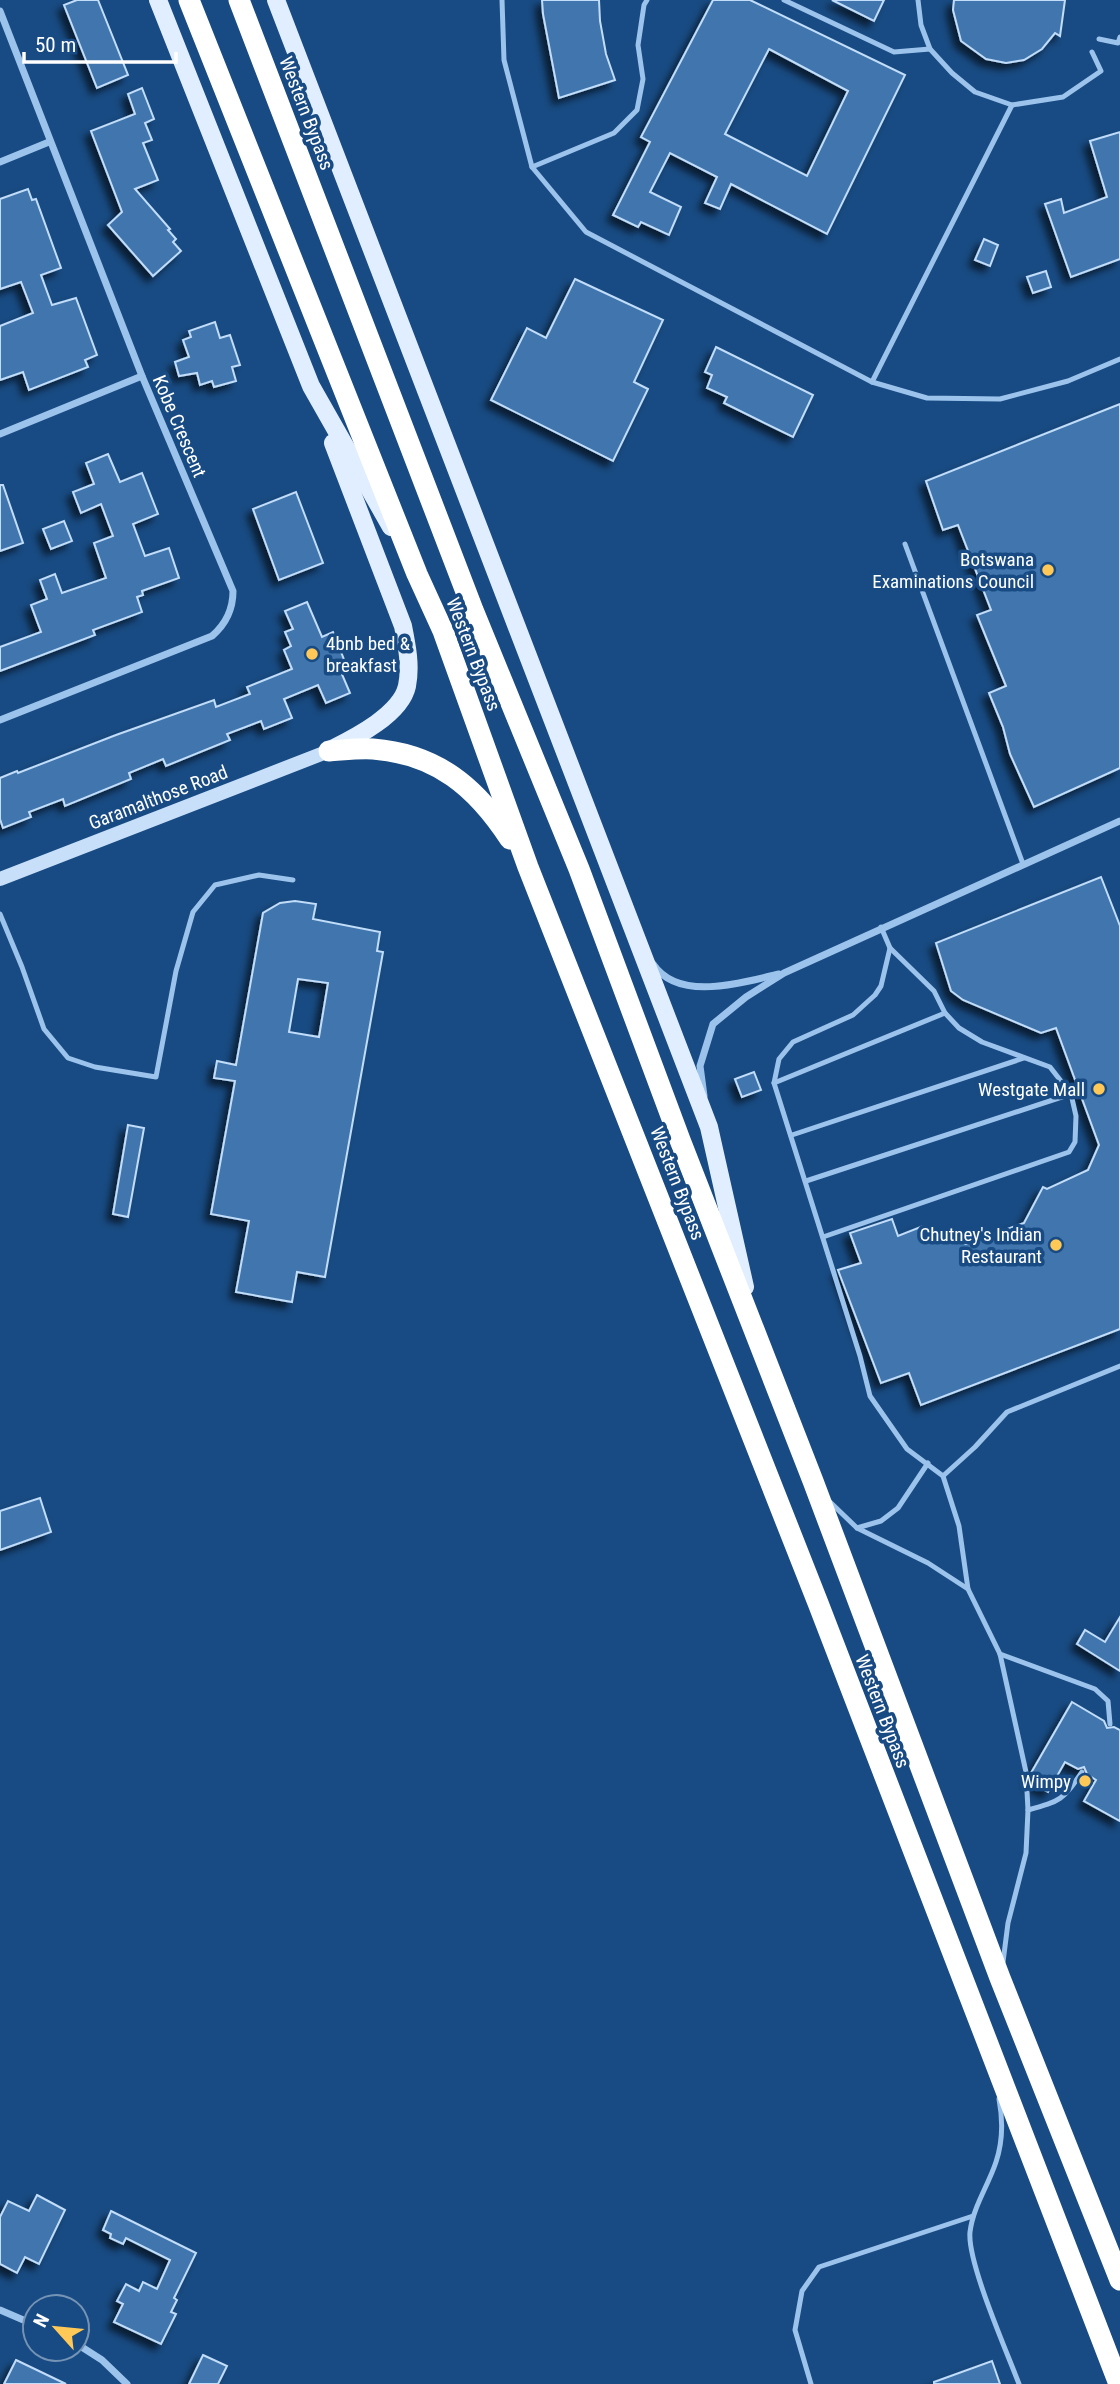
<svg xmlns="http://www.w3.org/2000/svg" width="1120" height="2384" viewBox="0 0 1120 2384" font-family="'Roboto Condensed',sans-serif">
<defs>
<filter id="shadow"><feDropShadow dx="-6" dy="6" stdDeviation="3.5" flood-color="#0009"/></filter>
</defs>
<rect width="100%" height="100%" fill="#184b83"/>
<!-- building -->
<g fill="#4075ad" stroke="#c1ddf9" stroke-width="2" fill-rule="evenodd" filter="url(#shadow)">
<polygon points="77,0 98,0 128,75 97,88 64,5"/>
<polygon points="542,0 599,0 600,21 606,54 615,80 559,98 543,14"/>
<path d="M713 0H750L905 75 827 234 731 184 720 209 705 203 717 177 670 153 650 192 681 207 669 235 641 222 638 227 613 215 650 142 641 137ZM769 49 848 91 807 176 725 134Z"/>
<polygon points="832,0 884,0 874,21"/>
<polygon points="954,0 1065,0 1060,36 1055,33 1042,49 1024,60 1006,63 986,59 961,41 953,10"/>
<polygon points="142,88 154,119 145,123 152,140 143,143 158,180 135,189 170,229 168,230 176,239 173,242 181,251 153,276 108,225 122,212 91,131 135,114 128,94"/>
<polygon points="1120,132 1120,259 1071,277 1045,204 1061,199 1064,213 1107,197 1090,141"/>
<polygon points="28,189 32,200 36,199 61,268 41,275 52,305 76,298 97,355 85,360 88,367 29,390 23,372 0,380 0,326 33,313 21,282 0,289 0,199"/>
<polygon points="984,239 998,245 990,266 975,260"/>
<polygon points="1046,271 1051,287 1033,293 1027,277"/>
<polygon points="575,279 663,320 634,382 648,389 613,461 491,400 527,328 546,338"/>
<polygon points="215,322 220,338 230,335 240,365 232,367 236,381 214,387 212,381 200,385 197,373 179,376 175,362 189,357 183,340 191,337 189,331"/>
<polygon points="716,347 813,395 793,437 724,403 727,397 707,388 712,375 705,372"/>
<polygon points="1120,404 1120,768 1034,807 1010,754 1003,727 989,693 1006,686 977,615 991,610 958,525 943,530 926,481"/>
<polygon points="108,454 120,482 142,473 158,514 133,524 145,556 169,548 179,578 142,591 143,595 137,597 142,612 93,630 95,635 0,671 0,647 41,632 31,605 47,599 40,580 55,574 62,593 106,578 94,543 113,536 101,504 81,513 73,492 94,484 86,463"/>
<polygon points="0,485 3,485 23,543 0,551"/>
<polygon points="296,492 323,563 279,580 253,509"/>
<polygon points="64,521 72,541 51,549 43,529"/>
<polygon points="307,602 322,637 333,632 345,662 338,665 350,693 326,703 318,685 284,699 292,718 264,729 261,721 227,734 230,740 166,766 163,759 129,773 131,779 65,806 63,799 29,812 31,817 3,828 0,819 0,778 17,771 18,773 116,735 214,700 216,707 250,694 247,687 292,669 284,650 291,646 285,632 293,629 285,611"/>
<polygon points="1101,877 1120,926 1120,1329 921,1405 909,1373 881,1383 838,1270 861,1263 850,1233 892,1219 898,1236 923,1226 966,1244 1024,1223 1043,1187 1047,1189 1088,1170 1099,1145 1056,1028 1041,1033 963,1000 951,991 936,943"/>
<path d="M295 901 316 904 313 919 380 932 377 951 383 952 325 1277 297 1272 292 1302 236 1292 249 1221 211 1214 235 1081 214 1078 217 1061 236 1065 263 913 280 903ZM298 979 328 983 319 1037 289 1032Z"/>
<polygon points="754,1072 761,1090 742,1097 735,1079"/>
<polygon points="128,1125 144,1128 128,1217 113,1214"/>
<polygon points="40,1498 51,1532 0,1550 0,1511"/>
<polygon points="1120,1617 1120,1671 1077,1644 1085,1630 1105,1642"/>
<polygon points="1072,1702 1104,1721 1107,1728 1114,1727 1120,1730 1120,1821 1084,1801 1096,1780 1087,1774 1084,1767 1078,1769 1065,1762 1048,1792 1032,1783 1031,1773"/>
<polygon points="37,2195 65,2210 39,2264 25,2257 17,2273 0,2264 0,2217 8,2201 29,2211"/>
<polygon points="111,2211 196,2253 174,2298 177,2300 171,2312 176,2314 161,2344 114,2322 123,2304 117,2301 126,2284 139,2291 143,2282 157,2289 170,2260 126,2238 123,2244 110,2238 111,2234 103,2230"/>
<polygon points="203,2355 227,2366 218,2384 189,2384"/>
<polygon points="16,2360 66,2384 4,2384"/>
<polygon points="992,2361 1000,2384 934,2384 934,2382"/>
</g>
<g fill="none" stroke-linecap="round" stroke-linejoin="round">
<!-- lane -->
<g stroke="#9cc3ec" stroke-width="5">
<polyline points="502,0 504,60 532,167 586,232 872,382 927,398 1000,399 1068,381 1120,359"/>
<polyline points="784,0 894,52 930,49"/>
<polyline points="918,0 921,25 930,49 952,73 975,92 1012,105 1063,97 1101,71 1092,52"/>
<polyline points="1099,39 1118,43 1120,37"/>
<polyline points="532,167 614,133 637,110 643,79 638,45 644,5 647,0"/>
<polyline points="872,382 1012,105"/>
<polyline points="905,544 1023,864"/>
<polyline points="0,914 22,967 44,1029 68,1058 95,1067 156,1077 176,971 193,912 215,885 259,875 293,880"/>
<polyline points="890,948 881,986 875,995 853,1015 793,1042 779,1059 774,1083 860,1356 870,1396 907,1449 943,1476 959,1526 968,1589"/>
<polyline points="774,1083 945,1013"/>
<polyline points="792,1135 1024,1058"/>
<polyline points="806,1181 1071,1094"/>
<polyline points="823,1237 1069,1152 1075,1142 1076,1116 1071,1094 1050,1067 982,1042 959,1028 945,1013 934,991 890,948 881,927"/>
<polyline points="943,1476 975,1447 1007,1412 1120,1366"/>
<polyline points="830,1502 857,1528 928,1563 968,1589 1000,1654 1026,1772 1028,1810 1026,1853 1008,1923 1003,1962"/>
<polyline points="857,1528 881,1521 898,1508 928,1463"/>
<polyline points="1000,1654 1095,1689 1108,1701 1110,1724"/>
<path d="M1028 1810C1061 1801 1063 1800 1082 1772"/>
<path d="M999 2099C1003 2120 1003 2141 996 2162 988 2186 973 2207 970 2232 967 2262 1007 2352 1019 2384"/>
<polyline points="811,2384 795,2330 802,2291 819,2267 973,2216"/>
</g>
<!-- street -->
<g stroke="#9cc3ec" stroke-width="7">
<path d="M0 11 142 376 233 591C233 610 226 624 212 636L0 720"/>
<polyline points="0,162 49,142"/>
<polyline points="0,434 142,376"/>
<path d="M653 964C679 1003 743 982 779 974"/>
<polyline points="704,1096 700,1066 713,1024 746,997 784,973 1120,821"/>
<polyline points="0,2310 35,2325"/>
<polyline points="77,2344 102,2360 127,2384"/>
</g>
<!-- secondary -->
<polyline stroke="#c8dff9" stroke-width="14" points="0,879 329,751"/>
<!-- primary -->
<g stroke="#e1eeff" stroke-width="18">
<polyline points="158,0 311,386 391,527"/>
<polyline points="276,0 709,1127 745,1287"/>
<path d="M332 749C356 737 401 714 407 686 411 666 407 646 403 626L333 443"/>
</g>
<!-- highway -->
<g stroke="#fff" stroke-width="21">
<polyline points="189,0 417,574 443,631 528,867 818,1603 1119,2384"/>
<polyline points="239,0 473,610 579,869 680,1140 813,1481 1000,1978 1120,2280"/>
<path d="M329 751C344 750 359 748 373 749 437 754 476 787 510 839"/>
</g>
</g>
<!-- markers -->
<g fill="#ffc857" stroke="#184b83" stroke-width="2.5">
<circle cx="1048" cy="570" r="7"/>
<circle cx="312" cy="654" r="7"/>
<circle cx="1099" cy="1089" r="7"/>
<circle cx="1056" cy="1245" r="7"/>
<circle cx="1085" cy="1781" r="7"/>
</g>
<g text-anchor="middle" stroke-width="7" stroke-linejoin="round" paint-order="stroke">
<!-- street labels -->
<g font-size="19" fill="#fff" stroke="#184b83">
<text transform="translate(307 113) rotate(69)" y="7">Western Bypass</text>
<text transform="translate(180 426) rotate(67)" y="7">Kobe Crescent</text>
<text transform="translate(474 654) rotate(69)" y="7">Western Bypass</text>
<text transform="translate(158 797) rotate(-21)" y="7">Garamalthose Road</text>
<text transform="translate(678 1183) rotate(69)" y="7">Western Bypass</text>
<text transform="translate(883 1711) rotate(69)" y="7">Western Bypass</text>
</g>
<!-- poi labels -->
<g font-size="19" fill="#fff" stroke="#184b83" text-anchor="end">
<text x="1034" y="566">Botswana<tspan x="1034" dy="22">Examinations Council</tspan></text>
<text x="326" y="650" text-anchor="start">4bnb bed &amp;<tspan x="326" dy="22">breakfast</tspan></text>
<text x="1085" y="1096">Westgate Mall</text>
<text x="1042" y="1241">Chutney's Indian<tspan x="1042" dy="22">Restaurant</tspan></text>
<text x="1071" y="1788">Wimpy</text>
</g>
</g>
<!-- north arrow -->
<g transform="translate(56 2328) rotate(297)"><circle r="33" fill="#184b83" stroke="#7493b5" stroke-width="2"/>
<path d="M0-5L12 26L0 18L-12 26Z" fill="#ffc857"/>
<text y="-10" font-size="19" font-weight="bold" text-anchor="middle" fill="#ffffff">N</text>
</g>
<!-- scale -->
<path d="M24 52v10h152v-10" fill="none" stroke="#ffffff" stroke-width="3.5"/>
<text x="35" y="52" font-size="21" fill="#ffffff" stroke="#184b83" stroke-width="5" paint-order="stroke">50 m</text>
</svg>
